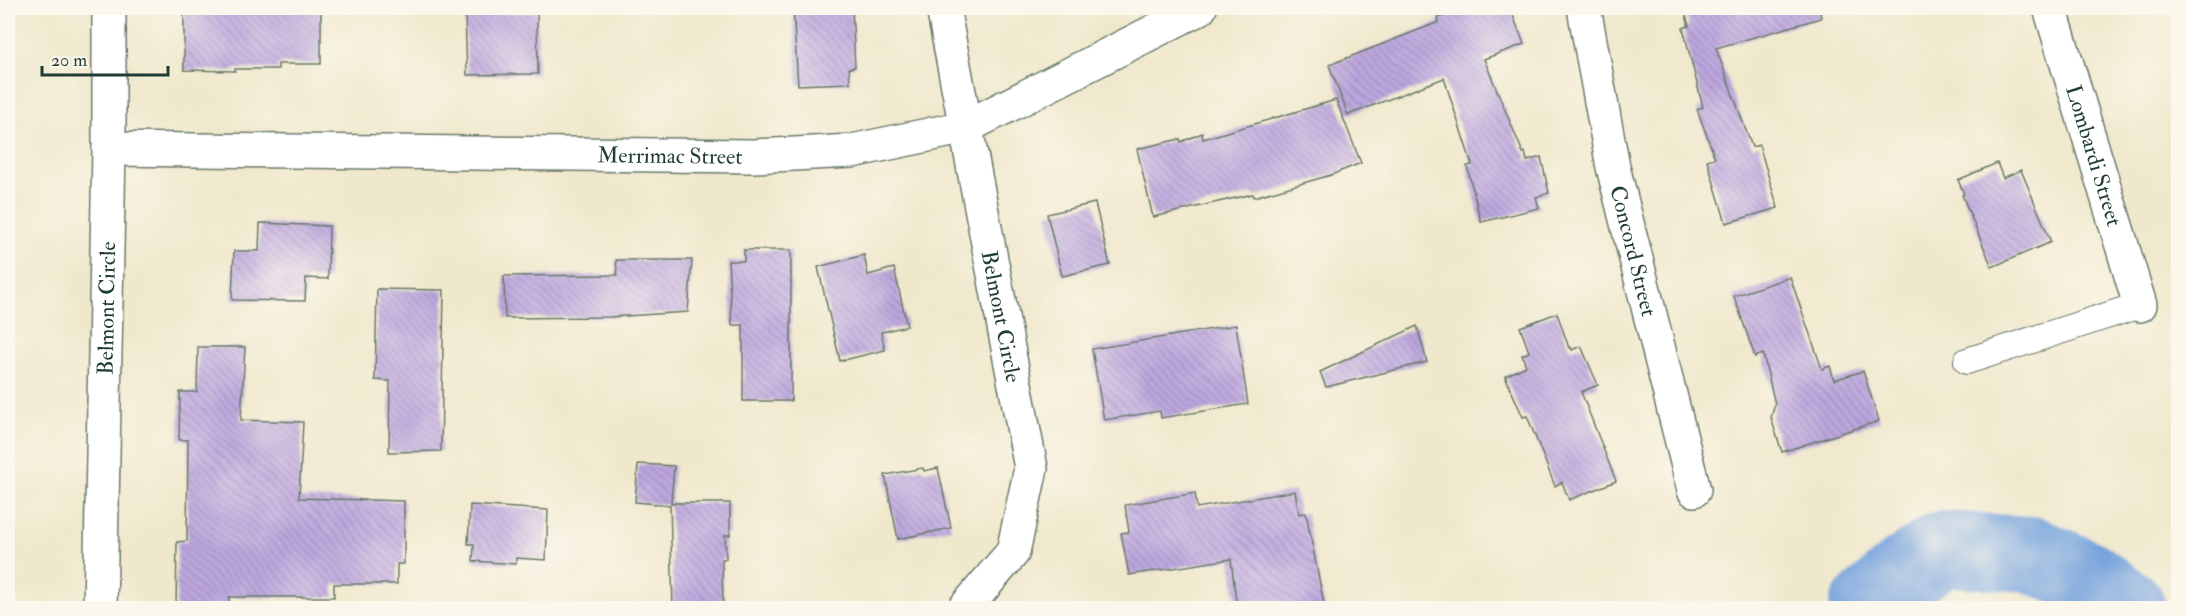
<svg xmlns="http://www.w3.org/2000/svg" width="2186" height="616" viewBox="0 0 2186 616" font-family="'IM FELL Double Pica',serif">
<defs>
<pattern id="building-back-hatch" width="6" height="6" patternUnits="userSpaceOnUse" patternTransform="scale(1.5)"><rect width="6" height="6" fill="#bda7df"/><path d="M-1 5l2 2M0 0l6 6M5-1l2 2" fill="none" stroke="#9989b6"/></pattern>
</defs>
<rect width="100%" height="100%" fill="#fbf7ec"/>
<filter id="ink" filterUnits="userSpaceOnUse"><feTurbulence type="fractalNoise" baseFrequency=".0167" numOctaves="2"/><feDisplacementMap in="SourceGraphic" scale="12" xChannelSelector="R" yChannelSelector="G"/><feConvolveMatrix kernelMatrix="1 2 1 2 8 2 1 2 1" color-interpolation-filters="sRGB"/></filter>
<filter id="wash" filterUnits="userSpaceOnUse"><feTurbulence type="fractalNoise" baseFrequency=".008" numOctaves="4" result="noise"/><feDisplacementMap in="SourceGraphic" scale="24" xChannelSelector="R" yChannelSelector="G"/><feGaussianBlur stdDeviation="1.35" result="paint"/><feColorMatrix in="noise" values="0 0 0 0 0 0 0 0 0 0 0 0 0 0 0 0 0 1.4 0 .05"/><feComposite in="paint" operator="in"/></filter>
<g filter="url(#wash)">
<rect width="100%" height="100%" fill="#f0e8cc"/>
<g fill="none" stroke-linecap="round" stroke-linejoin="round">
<!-- river -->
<polyline stroke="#73a1dc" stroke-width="76" points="1867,608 1908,572 1942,549 2031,554 2087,578 2128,608"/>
</g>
<g id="blocks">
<!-- building -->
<g fill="url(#building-back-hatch)">
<polygon points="184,8 321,8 321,64 278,64 278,69 235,69 235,71 184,70"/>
<polygon points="793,8 852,8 855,67 849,68 850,83 798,85"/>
<polygon points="1466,8 1510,8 1524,44 1484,59 1523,153 1525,152 1527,161 1541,157 1549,193 1536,197 1539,208 1481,222 1467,166 1472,165 1444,78 1348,115 1329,65 1439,22 1438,18"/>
<polygon points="1684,8 1819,8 1821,18 1716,48 1752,147 1759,145 1778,208 1726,223 1707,160 1715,158 1697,109 1703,107 1683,28 1689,26"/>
<polygon points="537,12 538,74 467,75 465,14"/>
<polygon points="1336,100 1361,163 1331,175 1254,197 1253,194 1153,217 1137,149 1180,139 1181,142 1202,133 1203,139"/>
<polygon points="1997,163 2003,178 2021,170 2051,242 1992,267 1962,195 1964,194 1958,180"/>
<polygon points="1095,203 1110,265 1062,276 1047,214"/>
<polygon points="260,223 329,226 328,279 306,278 305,301 232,300 234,251 259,251"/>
<polygon points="744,250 791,250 791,401 743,401 743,325 732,325 728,261 744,261"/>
<polygon points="864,255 868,275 894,268 907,326 881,332 885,350 840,361 818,267"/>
<polygon points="616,260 692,260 688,312 610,317 505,318 504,276 617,275"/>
<polygon points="1790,277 1822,369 1830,366 1834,380 1863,371 1879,421 1782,452 1771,418 1775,404 1763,354 1755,357 1734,296"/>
<polygon points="377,289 444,290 441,451 389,452 390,381 375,380"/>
<polygon points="1557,313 1569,348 1571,347 1572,350 1581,346 1598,385 1581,392 1616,481 1569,500 1562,482 1555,486 1527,416 1523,417 1505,376 1526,366 1522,355 1529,352 1520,327"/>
<polygon points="1236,325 1248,404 1161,418 1160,411 1104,420 1092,349"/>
<polygon points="1417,326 1427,362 1326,387 1320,372"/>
<polygon points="198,347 245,347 241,420 303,422 299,498 404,501 404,564 397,564 397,584 334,584 334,597 229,597 229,609 176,609 177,542 187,541 188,440 179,440 180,392 197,392"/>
<polygon points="638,464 674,466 671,503 730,503 730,535 725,535 726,559 722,559 723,609 673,609 670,505 635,502"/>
<polygon points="923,468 924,471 938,468 951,528 898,539 885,475"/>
<polygon points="1295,491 1299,514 1306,513 1325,609 1237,609 1231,559 1129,575 1121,533 1129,532 1125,505 1195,493 1197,508"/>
<polygon points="470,505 548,510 546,560 516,558 516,564 473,561 474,544 468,544"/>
</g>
</g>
</g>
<g filter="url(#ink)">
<use href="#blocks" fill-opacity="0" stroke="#687969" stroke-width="1.5"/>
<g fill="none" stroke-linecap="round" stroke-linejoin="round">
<!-- lane casing -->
<g stroke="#687969" stroke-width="28">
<polyline id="lane" points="1967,361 2140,305"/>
</g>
<!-- street casing -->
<g stroke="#687969" stroke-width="36">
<g id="street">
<path id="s1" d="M943 8 1031 468 1013 552 965 608"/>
<path id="s2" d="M1584 8 1613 167 1694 490"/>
<path id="s3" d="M2050 8 2140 305"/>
<path id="s4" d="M109 149 754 156 852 151 966 127 1200 8"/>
<path id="s5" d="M100 608 109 149V8"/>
</g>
</g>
<!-- lane -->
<use href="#lane" stroke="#fff" stroke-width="26"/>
<!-- street -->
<use href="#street" stroke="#fff" stroke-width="33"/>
</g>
</g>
<g text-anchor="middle" stroke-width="4.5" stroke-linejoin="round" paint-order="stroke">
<!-- street labels -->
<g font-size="22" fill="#1f3d34" stroke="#fbf7ec">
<text dy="8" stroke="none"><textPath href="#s4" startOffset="561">Merrimac Street</textPath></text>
<text dy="8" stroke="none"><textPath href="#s3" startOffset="154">Lombardi Street</textPath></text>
<text dy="8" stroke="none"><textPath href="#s2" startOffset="248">Concord Street</textPath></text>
<text dy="8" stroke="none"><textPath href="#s5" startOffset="300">Belmont Circle</textPath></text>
<text dy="8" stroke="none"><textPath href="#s1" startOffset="314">Belmont Circle</textPath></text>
</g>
</g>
<!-- margin -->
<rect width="2186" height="616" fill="none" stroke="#fbf7ec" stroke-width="30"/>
<!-- scale -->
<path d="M42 66v9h126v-9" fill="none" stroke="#1f3d34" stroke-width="3"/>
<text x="51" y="66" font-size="18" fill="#1f3d34" stroke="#fbf7ec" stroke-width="4.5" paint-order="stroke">20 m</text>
</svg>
